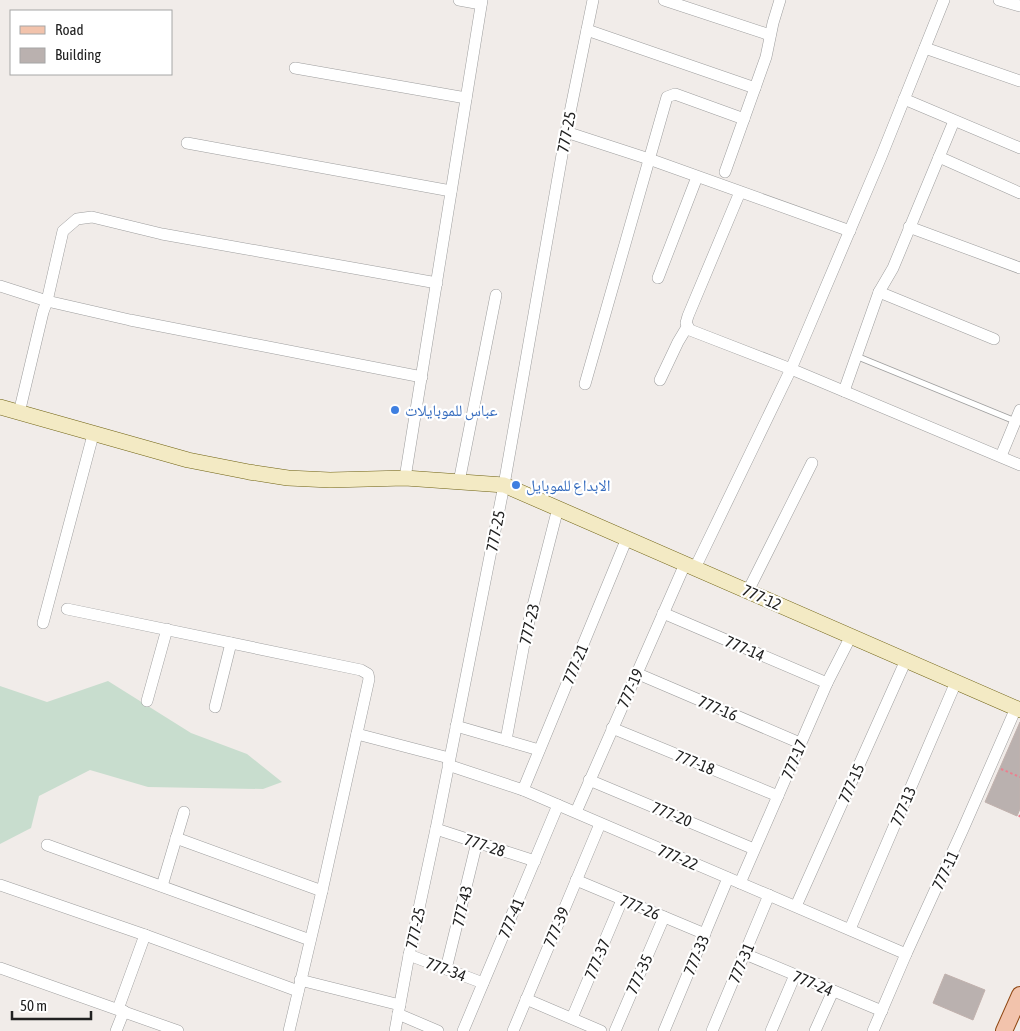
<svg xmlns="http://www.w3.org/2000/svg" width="1020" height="1031" viewBox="0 0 1020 1031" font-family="'Asap Condensed','Noto Naskh Arabic',sans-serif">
<rect width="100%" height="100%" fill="#f1ece9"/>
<!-- wetland -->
<polygon fill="#c8ddce" points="108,681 191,733 247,754 282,782 263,789 148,787 90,770 39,796 31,828 0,844 0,686 47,702"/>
<!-- building -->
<g fill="#bab1af" stroke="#c1b1ad">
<polygon points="1020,722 1020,809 1017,816 985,802"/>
<polygon points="945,974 985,990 973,1020 933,1003"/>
</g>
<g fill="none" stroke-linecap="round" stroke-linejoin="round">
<!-- lane casing -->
<g stroke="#9e9e9e" stroke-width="7">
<polyline id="lane" points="856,356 1015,421"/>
</g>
<!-- street casing -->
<g stroke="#9e9e9e" stroke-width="12">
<g id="street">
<polyline points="459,0 481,4"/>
<polyline points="664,0 770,35"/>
<polyline points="999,0 1020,6"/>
<polyline points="587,30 755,88"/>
<polyline points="925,48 1020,81"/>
<polyline points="295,68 466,98"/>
<polyline points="904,99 1020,148"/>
<polyline points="566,132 649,159 850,231"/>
<polyline points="187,143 451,191"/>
<polyline points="939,157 1020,193"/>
<polyline points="725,172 766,57 773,23 780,0"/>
<polyline points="740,192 688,316 686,323 690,330 791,369 1020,465"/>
<polyline points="909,227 1020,268"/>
<polyline points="658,278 697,177"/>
<polyline points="0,286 47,301 63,231 77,219 92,217 162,234 437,283"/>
<polyline points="879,292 994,339"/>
<polyline points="660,380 678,342 687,327"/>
<polyline points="585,384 667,97 675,94 744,119"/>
<polyline points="844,391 879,292 893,268 954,121"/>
<polyline points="19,413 43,312 47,301 130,320 422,377"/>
<polyline points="1001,456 1020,410"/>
<polyline points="405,478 482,0"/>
<polyline points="459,482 496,295"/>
<polyline points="695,568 791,369 881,157 944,0"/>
<polyline points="748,591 812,463"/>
<polyline points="67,609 361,670 368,674 369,679 322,891 289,1031"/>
<polyline points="663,613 827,683"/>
<polyline points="43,623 93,435"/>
<polyline points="636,673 800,743"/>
<polyline points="147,701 167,629"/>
<polyline points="215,707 231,643"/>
<polyline points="456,726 539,750"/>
<polyline points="612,728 778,796"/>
<polyline points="357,734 449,758"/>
<polyline points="506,740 526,633 558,508"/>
<polyline points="448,765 523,790 906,954"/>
<polyline points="589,780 754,849"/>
<polyline points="523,790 627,538"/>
<polyline points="576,812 685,564"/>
<polyline points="436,829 535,861"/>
<polyline points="176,838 322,891"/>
<polyline points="47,845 310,940"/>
<polyline points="576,880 705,934"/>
<polyline points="740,883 827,683 851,636"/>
<polyline points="0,885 145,935 298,991"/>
<polyline points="162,886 184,812"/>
<polyline points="796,906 906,660"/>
<polyline points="850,929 956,682"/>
<polyline points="745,954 882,1011"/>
<polyline points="409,955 483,983"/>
<polyline points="0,968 178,1031"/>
<polyline points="446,969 477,842"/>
<polyline points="300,980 400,1005"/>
<polyline points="526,999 601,1031"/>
<polyline points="118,1009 145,935"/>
<polyline points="398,1014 438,1031"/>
<polyline points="572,1018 622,900"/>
<polyline points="116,1031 124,1011"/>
<polyline points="395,1031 409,955 436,829 504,485 566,132 593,0"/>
<polyline points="463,1031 558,805"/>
<polyline points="513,1031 600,824"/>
<polyline points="615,1031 664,917"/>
<polyline points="664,1031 728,878"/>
<polyline points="712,1031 769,895"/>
<polyline points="771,1031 795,975"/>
<polyline points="815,1031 833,991"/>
<polyline points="873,1031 906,954 963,829 1016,708"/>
</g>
</g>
<!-- secondary casing -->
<g stroke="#6f6212" stroke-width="16">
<polyline id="secondary" points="0,407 188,460 249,472 288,478 330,480 405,478 504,485 1020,710"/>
</g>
<!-- primary casing -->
<g stroke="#8e4611" stroke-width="18">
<polyline id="primary" points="1004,1031 1020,995"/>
</g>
<!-- path -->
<g stroke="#eb808f" stroke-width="2" stroke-dasharray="2.5 2.5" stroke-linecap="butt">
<polyline points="1001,769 1020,777"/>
<polyline points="1019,817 1020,815"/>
</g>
<!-- lane -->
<use href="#lane" stroke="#fff" stroke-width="5.5"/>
<!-- street -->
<use href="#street" stroke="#fff" stroke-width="11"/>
<!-- secondary -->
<use href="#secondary" stroke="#f3eac4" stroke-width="15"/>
<!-- primary -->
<use href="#primary" stroke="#f2c3ac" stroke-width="16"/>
</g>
<!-- markers -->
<g fill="#3f7fe0" stroke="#fff" stroke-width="2">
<circle cx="395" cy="410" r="5"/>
<circle cx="516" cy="485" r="5"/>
</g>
<g text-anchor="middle" stroke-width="4.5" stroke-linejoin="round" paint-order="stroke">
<!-- street labels -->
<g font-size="16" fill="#212121" stroke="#fff">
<text transform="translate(566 132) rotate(-79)" y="6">777-25</text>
<text transform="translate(495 531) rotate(-79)" y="6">777-25</text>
<text transform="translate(762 597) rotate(24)" y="6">777-12</text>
<text transform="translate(529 624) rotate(-77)" y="6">777-23</text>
<text transform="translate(745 648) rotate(23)" y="6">777-14</text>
<text transform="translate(575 664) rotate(-67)" y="6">777-21</text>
<text transform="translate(630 688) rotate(-66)" y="6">777-19</text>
<text transform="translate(718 708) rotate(23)" y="6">777-16</text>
<text transform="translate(794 759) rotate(-67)" y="6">777-17</text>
<text transform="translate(695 762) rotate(22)" y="6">777-18</text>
<text transform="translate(851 783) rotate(-66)" y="6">777-15</text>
<text transform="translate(903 806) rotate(-67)" y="6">777-13</text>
<text transform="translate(672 814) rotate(22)" y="6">777-20</text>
<text transform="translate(485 845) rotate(18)" y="6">777-28</text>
<text transform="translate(678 857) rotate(23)" y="6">777-22</text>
<text transform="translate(945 870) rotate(-65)" y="6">777-11</text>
<text transform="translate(462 906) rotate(-77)" y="6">777-43</text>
<text transform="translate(640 907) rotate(22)" y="6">777-26</text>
<text transform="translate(511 918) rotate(-67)" y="6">777-41</text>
<text transform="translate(556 927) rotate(-67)" y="6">777-39</text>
<text transform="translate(415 928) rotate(-78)" y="6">777-25</text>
<text transform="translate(696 955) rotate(-67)" y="6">777-33</text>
<text transform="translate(597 959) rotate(-67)" y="6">777-37</text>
<text transform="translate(741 963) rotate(-67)" y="6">777-31</text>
<text transform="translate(446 969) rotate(20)" y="6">777-34</text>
<text transform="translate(639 974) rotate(-66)" y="6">777-35</text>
<text transform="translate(813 983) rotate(23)" y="6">777-24</text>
</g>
<!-- shop labels -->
<g font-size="16" fill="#366cbe" stroke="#fff" text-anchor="start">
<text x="405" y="416">عباس للموبايلات</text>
<text x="526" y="491">الابداع للموبايل</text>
</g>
</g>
<!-- legend -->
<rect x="10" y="10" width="162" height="65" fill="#ffffff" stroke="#a6a6a6"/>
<rect x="20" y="26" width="25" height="8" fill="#f2c3ac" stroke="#a6a6a6"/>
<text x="55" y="35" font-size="15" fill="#212121">Road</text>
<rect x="20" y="48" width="25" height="15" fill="#bab1af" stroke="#a6a6a6"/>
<text x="55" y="60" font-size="15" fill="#212121">Building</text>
<!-- scale -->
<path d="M12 1011v8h79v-8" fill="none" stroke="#212121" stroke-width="2.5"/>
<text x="20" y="1011" font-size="15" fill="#212121" stroke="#ffffff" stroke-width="4" paint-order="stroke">50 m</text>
</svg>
